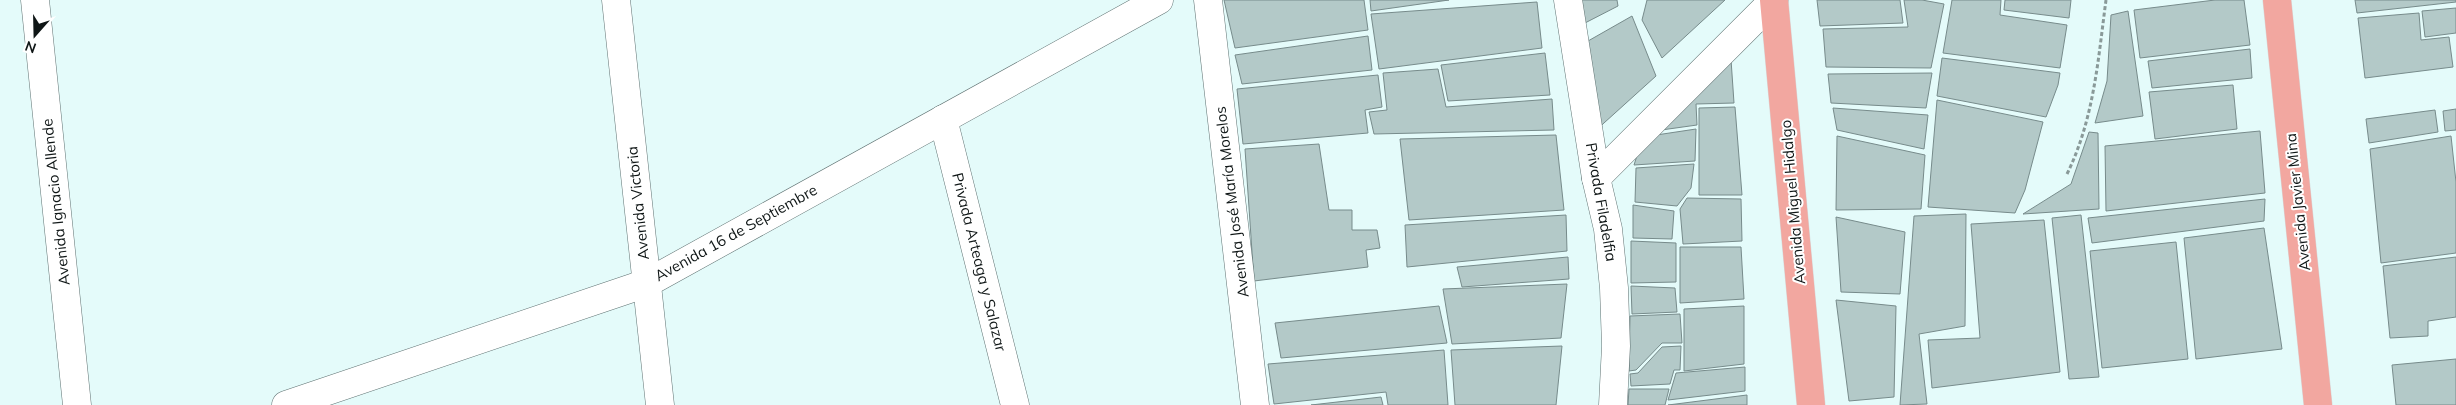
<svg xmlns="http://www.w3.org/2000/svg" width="2456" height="405" viewBox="0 0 2456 405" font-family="Mulish,sans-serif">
<rect width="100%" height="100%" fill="#e4fbfa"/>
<!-- building -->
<g fill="#b3c9c8" stroke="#778b8b">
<polygon points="1224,0 1364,0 1368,30 1235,48"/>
<polygon points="1370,0 1449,0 1371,11"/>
<polygon points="1578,0 1617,0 1618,6 1583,24"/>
<polygon points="1647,0 1725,0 1662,58 1642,20"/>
<polygon points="1817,0 1900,0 1903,23 1820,26"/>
<polygon points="1904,0 1922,0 1944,4 1931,68 1826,67 1823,29 1908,27"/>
<polygon points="1952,0 2001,0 2000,15 2067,25 2060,68 1943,53"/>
<polygon points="2005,0 2071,0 2069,18 2004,10"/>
<polygon points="2215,0 2244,0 2250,45 2140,58 2134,10"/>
<polygon points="2355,0 2456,0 2456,2 2357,13"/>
<polygon points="1537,2 1542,48 1379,69 1371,14"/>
<polygon points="2456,8 2456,33 2425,37 2422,11"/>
<polygon points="2128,11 2143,116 2095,123 2107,81 2111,15"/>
<polygon points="2419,13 2421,40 2449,37 2453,67 2365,78 2358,18"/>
<polygon points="1632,16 1656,76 1594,132 1581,45"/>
<polygon points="1368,36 1372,70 1242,84 1235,55"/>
<polygon points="1730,45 1734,103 1696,104 1697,125 1647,132"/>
<polygon points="2250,49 2252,78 2152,88 2148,61"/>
<polygon points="1545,53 1550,95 1448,101 1441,65"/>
<polygon points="1942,58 2060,73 2058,85 2046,117 1937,96"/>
<polygon points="1438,69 1446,107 1552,99 1554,130 1374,134 1369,112 1387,110 1383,73"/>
<polygon points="1932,73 1926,108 1831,103 1828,74"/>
<polygon points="1378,75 1382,107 1365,110 1368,133 1243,144 1237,89"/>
<polygon points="2233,85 2237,129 2155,139 2149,92"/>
<polygon points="1937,100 2043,122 2025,190 2015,213 1928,207"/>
<polygon points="1735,107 1742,195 1699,195 1699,108"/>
<polygon points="1833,108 1928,115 1924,149 1837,130"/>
<polygon points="2456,109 2456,130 2445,131 2443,111"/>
<polygon points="2435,110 2438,132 2369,143 2366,119"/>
<polygon points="1696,129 1695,161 1634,165 1643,137"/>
<polygon points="2260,131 2265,193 2106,211 2105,146"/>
<polygon points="2089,132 2098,133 2099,209 2023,214 2071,184"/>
<polygon points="1556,135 1564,210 1409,220 1400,139"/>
<polygon points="1837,136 1925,155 1921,209 1836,210"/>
<polygon points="2451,136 2456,182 2456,253 2381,263 2370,149"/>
<polygon points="1319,144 1329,210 1352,210 1352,230 1377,230 1380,248 1366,250 1368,267 1254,281 1245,149"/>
<polygon points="1694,164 1691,188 1677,206 1635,202 1636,168"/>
<polygon points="1687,198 1741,199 1742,241 1683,244 1680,209"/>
<polygon points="2265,199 2264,221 2092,243 2088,218"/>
<polygon points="1633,205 1674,211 1672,239 1633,238"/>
<polygon points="1966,214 1965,326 1919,334 1927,404 1900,405 1914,216"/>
<polygon points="1566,215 1567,251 1407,267 1405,225"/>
<polygon points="2081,215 2099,377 2069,379 2052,218"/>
<polygon points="1836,217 1905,232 1900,294 1841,292"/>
<polygon points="2044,220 2060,372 1932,388 1928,340 1980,338 1971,224"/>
<polygon points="2264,228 2282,349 2196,359 2184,238"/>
<polygon points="1631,241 1676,243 1676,282 1631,283"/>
<polygon points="2176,242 2188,359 2102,368 2090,251"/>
<polygon points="1680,247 1741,247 1744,299 1680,303"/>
<polygon points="1568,257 1569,279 1462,287 1457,267"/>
<polygon points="2456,257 2456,317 2428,321 2428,336 2390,338 2383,266"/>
<polygon points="1567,284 1561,338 1452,344 1443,289"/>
<polygon points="1631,286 1675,288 1677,312 1632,314"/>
<polygon points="1836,300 1896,306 1894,397 1849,401"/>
<polygon points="1439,306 1447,343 1281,358 1275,323"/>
<polygon points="1744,306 1744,364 1684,371 1684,309"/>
<polygon points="1680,314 1682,343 1662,343 1636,370 1629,371 1630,316"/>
<polygon points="1562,346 1556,405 1455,405 1451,350"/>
<polygon points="1681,346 1680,370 1674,370 1670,384 1631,386 1630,374 1638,373 1662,347"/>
<polygon points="1444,350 1448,405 1388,405 1386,392 1274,404 1268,364"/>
<polygon points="2456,359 2456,405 2396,405 2392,365"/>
<polygon points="1745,367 1745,391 1668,400 1676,373"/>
<polygon points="1629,389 1669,389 1665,405 1628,405"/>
<polygon points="1747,395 1747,405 1668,405"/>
<polygon points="1381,397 1383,405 1311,405"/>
</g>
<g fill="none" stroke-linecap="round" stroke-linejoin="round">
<!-- street casing -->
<g stroke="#5f7272" stroke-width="29">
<g id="street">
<polyline points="616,0 660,405"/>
<polyline points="1208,0 1255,405"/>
<polyline points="1568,0 1596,178 1608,229 1614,288 1616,346 1613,405"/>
<polyline points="943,119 1015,405"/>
<polyline points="1596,178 1774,0"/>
<polyline points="286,405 647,283 1159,0"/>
</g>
</g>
<!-- secondary casing -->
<g stroke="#5f7272" stroke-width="29">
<polyline id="secondary" points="35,0 77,405"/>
</g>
<!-- primary casing -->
<g stroke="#d9dada" stroke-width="29">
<g id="primary">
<polyline points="1774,0 1811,405"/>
<polyline points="2277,0 2318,405"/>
</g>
</g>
<!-- path -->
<path stroke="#899998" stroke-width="3" stroke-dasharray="4 2.5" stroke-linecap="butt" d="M2067 174C2094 119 2098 60 2106 0"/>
<!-- street -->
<use href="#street" stroke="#fff" stroke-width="28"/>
<!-- secondary -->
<use href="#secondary" stroke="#fff" stroke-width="28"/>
<!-- primary -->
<use href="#primary" stroke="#f2a7a0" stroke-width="28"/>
</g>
<g text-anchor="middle" stroke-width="4" stroke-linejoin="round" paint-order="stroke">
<!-- street labels -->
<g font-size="15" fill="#0f1616" stroke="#fff">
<text transform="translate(56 202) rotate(-96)" y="5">Avenida Ignacio Allende</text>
<text transform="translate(1232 202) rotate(-97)" y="5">Avenida José María Morelos</text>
<text transform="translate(1601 202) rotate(80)" y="5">Privada Filadelfia</text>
<text transform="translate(1793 202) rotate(-95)" y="5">Avenida Miguel Hidalgo</text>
<text transform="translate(2298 202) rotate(-96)" y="5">Avenida Javier Mina</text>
<text transform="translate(638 203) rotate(-96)" y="5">Avenida Victoria</text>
<text transform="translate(736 233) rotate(-29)" y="5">Avenida 16 de Septiembre</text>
<text transform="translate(979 262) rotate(76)" y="5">Privada Arteaga y Salazar</text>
</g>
</g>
<!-- north arrow -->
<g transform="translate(35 35) rotate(200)" stroke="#ffffff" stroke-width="4" paint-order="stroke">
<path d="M0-4L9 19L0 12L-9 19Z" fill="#0f1616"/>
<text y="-8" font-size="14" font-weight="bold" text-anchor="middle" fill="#0f1616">N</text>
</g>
</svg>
